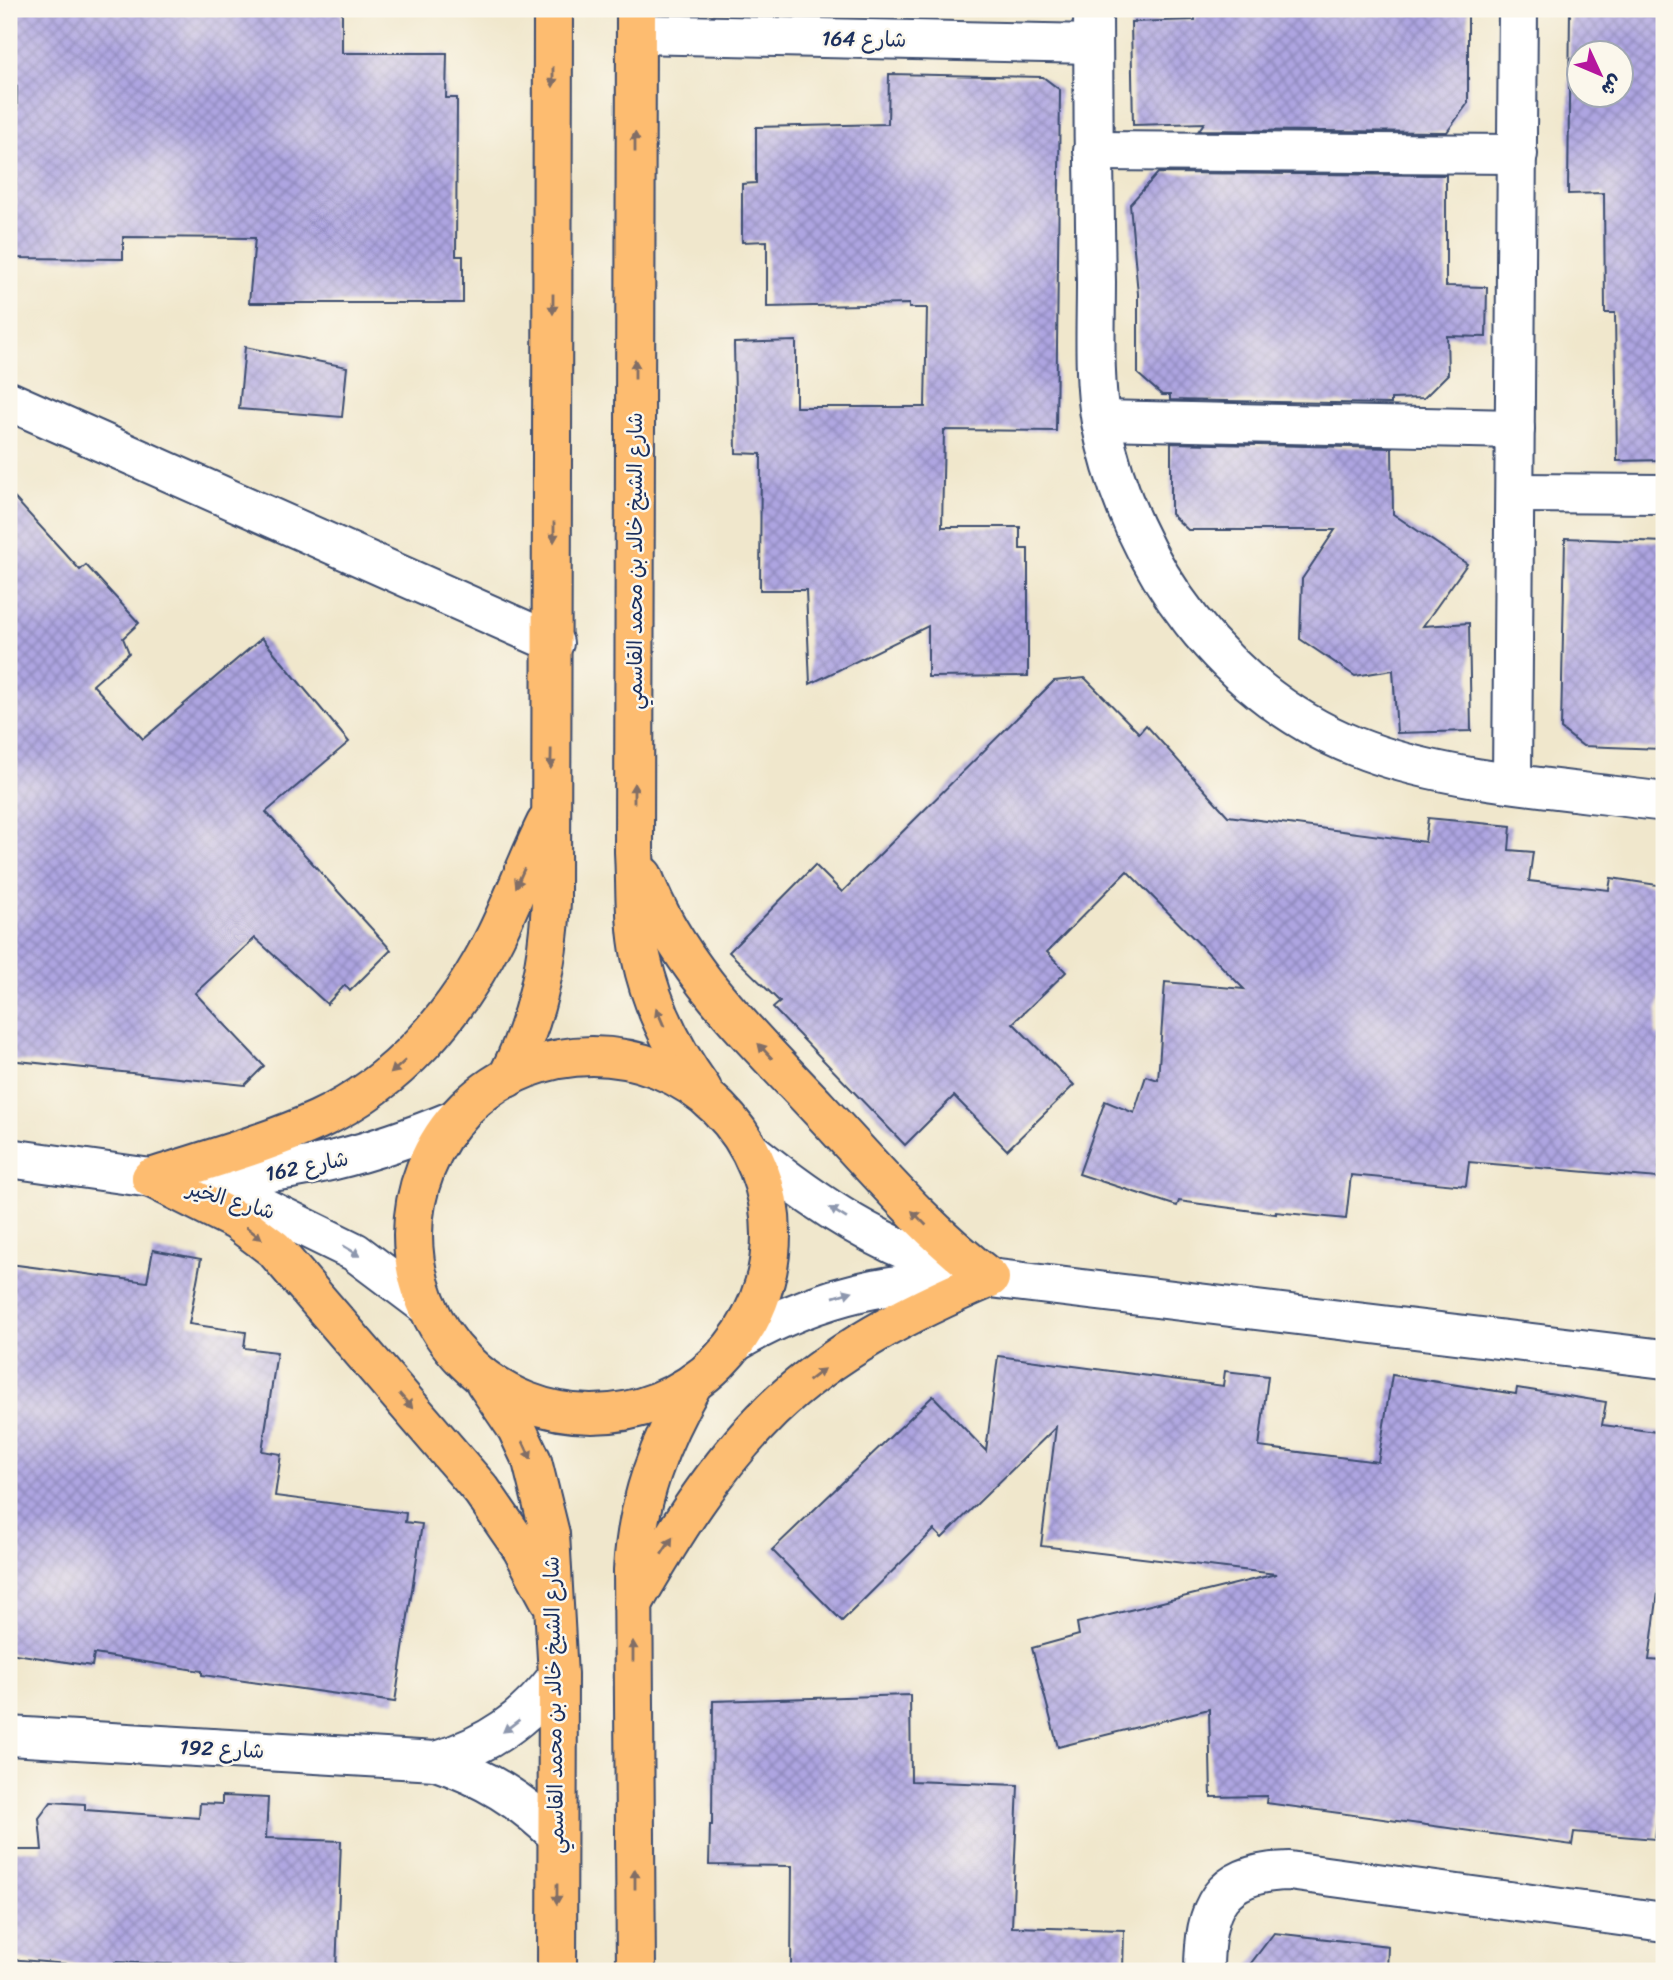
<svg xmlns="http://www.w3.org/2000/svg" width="1673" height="1980" viewBox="0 0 1673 1980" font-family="Sriracha,'Playpen Sans Arabic',sans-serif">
<defs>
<pattern id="building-cross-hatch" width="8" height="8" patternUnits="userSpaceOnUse" patternTransform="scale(1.75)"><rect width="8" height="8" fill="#aea5e1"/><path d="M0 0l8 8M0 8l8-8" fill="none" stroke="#8d87ba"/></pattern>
</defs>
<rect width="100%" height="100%" fill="#fbf7ec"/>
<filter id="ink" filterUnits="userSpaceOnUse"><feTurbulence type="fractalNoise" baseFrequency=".0143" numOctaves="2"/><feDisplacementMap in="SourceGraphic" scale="14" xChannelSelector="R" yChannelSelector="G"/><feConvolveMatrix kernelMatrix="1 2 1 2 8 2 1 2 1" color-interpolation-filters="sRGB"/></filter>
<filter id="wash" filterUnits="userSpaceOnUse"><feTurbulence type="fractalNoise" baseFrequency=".00686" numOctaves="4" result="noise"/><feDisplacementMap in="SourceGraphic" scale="28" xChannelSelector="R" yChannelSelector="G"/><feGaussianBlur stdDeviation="1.57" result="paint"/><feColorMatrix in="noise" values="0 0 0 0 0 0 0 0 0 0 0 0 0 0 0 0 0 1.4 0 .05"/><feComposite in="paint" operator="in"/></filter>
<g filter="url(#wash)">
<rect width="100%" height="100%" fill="#f0e7cc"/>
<g id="blocks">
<!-- building -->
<g fill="url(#building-cross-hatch)" fill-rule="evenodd">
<polygon points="13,9 342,9 342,53 447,53 446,98 457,98 456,256 463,256 463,303 249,303 255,238 123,237 123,259 14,258 17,86 11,87"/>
<polygon points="1195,9 1468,9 1468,103 1447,132 1199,130 1204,123 1133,125 1131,22 1195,20"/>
<path d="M1570 9H1664V460L1617 461 1615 313H1605L1604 193 1568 194ZM1578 52H1620V94H1578Z"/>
<polygon points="889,74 1043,77 1060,90 1056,431 944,430 942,527 1020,527 1020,549 1028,549 1028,676 928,677 928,626 810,684 806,590 760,590 761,454 736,453 734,343 796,341 796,407 925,407 927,308 909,308 909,304 767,307 767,241 742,242 742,184 756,183 756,127 888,124"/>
<polygon points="1158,173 1446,175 1446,286 1487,287 1486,337 1447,336 1448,374 1424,398 1391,399 1391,404 1170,400 1170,395 1162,395 1138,374 1138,294 1130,204"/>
<polygon points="245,347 347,367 342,417 239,409"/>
<polygon points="1171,443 1392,448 1393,514 1467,564 1423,626 1469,623 1471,731 1397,733 1393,670 1355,676 1300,639 1302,579 1335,530 1188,530 1171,514"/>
<polygon points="9,492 80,570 86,565 139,623 123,638 129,653 93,685 143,739 262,638 349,742 266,812 391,950 350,991 345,985 327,1004 255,938 195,993 264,1066 245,1085 9,1060"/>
<polygon points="1565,538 1664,542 1661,749 1583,746 1561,729"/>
<polygon points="1085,678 1139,733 1146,725 1228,816 1425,842 1428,818 1511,826 1509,850 1533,852 1529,881 1609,890 1611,878 1664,886 1664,962 1655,1035 1664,1036 1664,1107 1658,1178 1469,1162 1466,1186 1351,1175 1346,1219 1276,1212 1276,1214 1179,1201 1177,1206 1079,1174 1105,1101 1134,1113 1146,1076 1158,1080 1165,982 1244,989 1127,871 1047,952 1066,972 1013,1023 1074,1085 1007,1150 954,1096 905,1145 773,1008 780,1002 729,952 815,865 842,892 1054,681"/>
<polygon points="153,1250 201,1259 189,1324 246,1332 244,1348 277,1352 262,1451 281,1454 275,1496 406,1513 405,1522 422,1524 395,1702 202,1675 202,1671 94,1654 92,1666 9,1653 9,1264 147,1282"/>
<polygon points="998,1356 1223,1386 1225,1371 1268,1376 1259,1447 1378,1462 1392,1375 1516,1394 1517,1388 1606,1402 1602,1425 1664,1433 1664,1547 1649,1660 1664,1661 1664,1760 1655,1839 1574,1832 1572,1845 1266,1803 1267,1796 1211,1797 1209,1709 1058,1747 1032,1648 1079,1635 1077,1623 1276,1574 1041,1546 1056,1427 942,1538 934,1530 842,1621 772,1550 933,1396 986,1451"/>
<polygon points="910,1695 911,1781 1018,1785 1012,1927 1124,1930 1123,1971 791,1971 792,1866 709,1865 710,1825 712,1825 713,1701"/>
<polygon points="222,1796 268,1798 266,1838 341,1841 336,1971 242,1971 242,1967 115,1962 115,1968 9,1959 9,1850 42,1850 39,1818 51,1802 85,1804 85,1810 199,1818 200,1803 222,1804"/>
<polygon points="1274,1933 1388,1946 1387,1971 1245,1971"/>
</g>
</g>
</g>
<g filter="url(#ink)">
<use href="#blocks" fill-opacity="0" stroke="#3b4b6e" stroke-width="2"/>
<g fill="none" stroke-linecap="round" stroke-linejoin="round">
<!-- minor casing -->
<g stroke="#3b4b6e" stroke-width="42">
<g id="minor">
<path d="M1093 9C1093 100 1094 191 1096 282 1096 327 1093 377 1101 422 1128 564 1227 701 1367 751 1455 783 1570 789 1664 802"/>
<polyline points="636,34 1093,44"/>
<polyline points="1093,151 1518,154"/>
<polyline points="9,401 554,643"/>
<polyline points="1101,420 1515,429"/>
<polyline points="1515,493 1664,494"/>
<polyline points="1512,781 1518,9"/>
<path d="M752 1152C815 1203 885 1250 964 1271"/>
<polyline points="9,1158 151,1178 257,1204 355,1252 428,1307"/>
<path d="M205 1177C294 1176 374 1153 456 1119"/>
<path d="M736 1342C821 1293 893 1280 990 1278L1664 1359"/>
<path d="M9 1736 436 1761C484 1777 521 1800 557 1835"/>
<path d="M436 1761C488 1745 525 1720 558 1676"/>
<path d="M1204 1971C1204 1907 1219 1872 1289 1871L1664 1922"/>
</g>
</g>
<!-- major casing -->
<g stroke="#3b4b6e" stroke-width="42">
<g id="major">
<path d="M636 9 634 852C636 886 634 923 641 956 651 1005 673 1049 702 1089"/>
<circle cx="592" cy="1235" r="179"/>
<path d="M507 1078C536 1021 548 965 551 902L553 9"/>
<polyline points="151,1178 237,1221 274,1249 482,1491 522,1549 549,1599"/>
<path d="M151 1178C206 1160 265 1144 318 1120 398 1083 457 1014 496 935 514 898 528 860 546 823"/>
<polyline points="485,1382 517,1429 532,1461 550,1534 558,1676 557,1971"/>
<path d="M633 1604C672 1536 715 1466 772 1410 833 1351 912 1311 990 1278 925 1229 874 1168 819 1109 753 1038 678 969 643 876"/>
<path d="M636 1971 633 1570C637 1501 659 1442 694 1382"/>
</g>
</g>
<!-- minor -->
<use href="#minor" stroke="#fff" stroke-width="38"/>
<!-- major -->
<use href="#major" stroke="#fdbc70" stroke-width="38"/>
</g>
<!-- one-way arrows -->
<defs><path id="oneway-solid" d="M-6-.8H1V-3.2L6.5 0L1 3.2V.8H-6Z" transform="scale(1.75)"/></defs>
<g fill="#816e66">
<use href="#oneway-solid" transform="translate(553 77) rotate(90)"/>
<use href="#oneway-solid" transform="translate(635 142) rotate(-90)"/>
<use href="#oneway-solid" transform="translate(553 304) rotate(90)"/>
<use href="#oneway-solid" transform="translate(635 369) rotate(-90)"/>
<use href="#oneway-solid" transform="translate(554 532) rotate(90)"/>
<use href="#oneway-solid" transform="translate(551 759) rotate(91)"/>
<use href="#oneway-solid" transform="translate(634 793) rotate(-90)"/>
<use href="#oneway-solid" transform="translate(520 878) rotate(114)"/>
<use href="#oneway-solid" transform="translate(660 1017) rotate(-113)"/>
<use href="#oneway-solid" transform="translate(765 1051) rotate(-133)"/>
<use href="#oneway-solid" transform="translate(398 1067) rotate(138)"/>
<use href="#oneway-solid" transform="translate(919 1218) rotate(-135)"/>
<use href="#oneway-solid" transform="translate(254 1233) rotate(38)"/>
<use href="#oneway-solid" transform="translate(816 1375) rotate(-37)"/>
<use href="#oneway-solid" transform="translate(406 1401) rotate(49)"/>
<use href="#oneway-solid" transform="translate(527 1450) rotate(65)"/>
<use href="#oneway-solid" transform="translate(667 1546) rotate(-57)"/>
<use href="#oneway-solid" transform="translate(633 1651) rotate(-90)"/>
<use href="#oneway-solid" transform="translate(635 1879) rotate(-90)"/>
<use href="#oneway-solid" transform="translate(557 1894) rotate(90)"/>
</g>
<g fill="#8d97ae">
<use href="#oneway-solid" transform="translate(838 1213) rotate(-148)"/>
<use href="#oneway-solid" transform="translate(352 1251) rotate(31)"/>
<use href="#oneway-solid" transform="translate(843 1294) rotate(-17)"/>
<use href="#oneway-solid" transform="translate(511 1726) rotate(143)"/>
</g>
</g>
<g text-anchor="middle" stroke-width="5" stroke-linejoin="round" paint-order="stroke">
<!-- street labels -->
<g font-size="21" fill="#1b2f5e" stroke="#fbf7ec">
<text transform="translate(864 39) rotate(1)" y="7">شارع 164</text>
<text transform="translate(635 561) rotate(-90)" y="7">شارع الشيخ خالد بن محمد القاسمي</text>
<text transform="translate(307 1166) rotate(-11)" y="7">شارع 162</text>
<text transform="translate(231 1200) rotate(16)" y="7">شارع الخير</text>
<text transform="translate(554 1705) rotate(-91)" y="7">شارع الشيخ خالد بن محمد القاسمي</text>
<text transform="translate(222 1749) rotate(3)" y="7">شارع 192</text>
</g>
</g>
<!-- margin -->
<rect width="1673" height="1980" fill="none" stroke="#fbf7ec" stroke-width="35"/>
<!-- north arrow -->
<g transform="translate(1600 74) rotate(134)"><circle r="33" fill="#fbf7ec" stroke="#a1a7b3" stroke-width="2"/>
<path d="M0-5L12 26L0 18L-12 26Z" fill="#b5179e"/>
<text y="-10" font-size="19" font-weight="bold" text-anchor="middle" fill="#1b2f5e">ش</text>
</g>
</svg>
